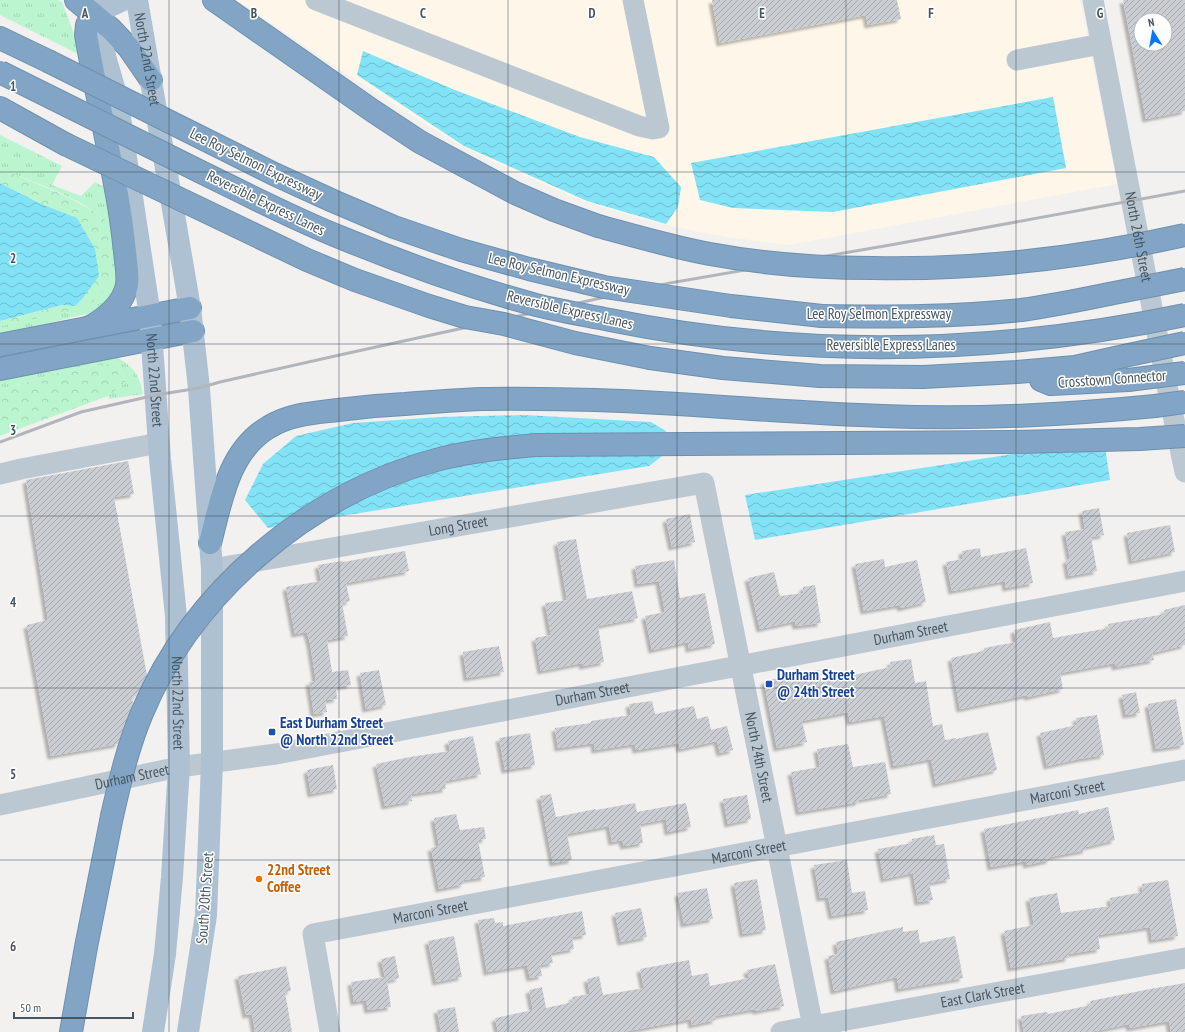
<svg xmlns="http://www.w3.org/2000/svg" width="1185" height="1032" viewBox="0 0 1185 1032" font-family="'PT Sans Narrow',sans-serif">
<defs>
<pattern id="grass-tufts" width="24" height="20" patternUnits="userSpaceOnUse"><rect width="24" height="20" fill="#baf5cf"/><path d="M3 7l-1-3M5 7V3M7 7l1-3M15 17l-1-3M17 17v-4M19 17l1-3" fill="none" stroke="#a1d4b4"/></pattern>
<pattern id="forest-crowns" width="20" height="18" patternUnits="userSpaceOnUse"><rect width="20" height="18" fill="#baf5cf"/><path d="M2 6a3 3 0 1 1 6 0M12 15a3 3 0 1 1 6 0" fill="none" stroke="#a1d4b4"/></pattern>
<pattern id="water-waves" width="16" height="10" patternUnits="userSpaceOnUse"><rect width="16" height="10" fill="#82e3f7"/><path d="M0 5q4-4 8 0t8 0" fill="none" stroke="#6cbbcb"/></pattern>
<pattern id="building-hatch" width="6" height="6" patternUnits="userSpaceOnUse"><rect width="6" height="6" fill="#caced3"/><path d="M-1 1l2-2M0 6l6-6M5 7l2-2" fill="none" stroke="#a6aaaf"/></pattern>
<filter id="shadow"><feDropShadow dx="-3.5" dy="3.5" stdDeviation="1" flood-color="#0004"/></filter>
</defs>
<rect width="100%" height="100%" fill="#f3f0f0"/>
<!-- commercial -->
<polygon fill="#fef7e9" points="237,0 1080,0 1117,184 789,245 727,237 675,227 635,217 581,200 522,175 462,146 411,115 335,66"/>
<!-- grass -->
<g fill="url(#grass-tufts)">
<polygon points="0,0 58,0 62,2 72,28 78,54 0,15"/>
<path d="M0 135 62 166 52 185 81 196 95 182 106 188 118 282 109 300 94 312 0 335V326L88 306 110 226C88 199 33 183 0 168Z"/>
<path d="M115 356C133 367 139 372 143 394L109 399 108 396 126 382 118 363 92 366 53 374 0 390V377Z"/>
</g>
<!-- forest -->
<g fill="url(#forest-crowns)">
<polygon points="0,168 68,197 93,211 104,219 110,226 118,269 116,279 88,306 54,315 0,326 0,321 62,305 75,305 77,218 39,203 0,183"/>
<polygon points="118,363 126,382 108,396 0,436 0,390 53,374 92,366"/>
</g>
<!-- water -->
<g fill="url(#water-waves)">
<polygon points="363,51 455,90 580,137 654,157 681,187 678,207 666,224 587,201 464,146 357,75"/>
<polygon points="1053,97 1066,168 833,212 733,208 700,200 691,163"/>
<polygon points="0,183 39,203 77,218 95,249 99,276 82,299 75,306 62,305 0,321"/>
<polygon points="524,415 651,422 666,431 666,453 649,466 268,528 245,500 263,464 296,436 353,423 440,417"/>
<polygon points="1104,440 1110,480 755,540 745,495"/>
</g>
<!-- building -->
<g fill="url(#building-hatch)" fill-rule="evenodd" filter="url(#shadow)">
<polygon points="712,0 897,0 901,19 868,25 866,15 720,43"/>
<path d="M1123 0H1185V111L1146 119ZM1141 20H1165V44H1141Z"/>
<polygon points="128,461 134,494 114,497 147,675 136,696 132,697 133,703 118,744 51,756 27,625 48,620 26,480"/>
<polygon points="1099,508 1104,535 1091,537 1097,571 1069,576 1066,560 1070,559 1065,532 1085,529 1082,511"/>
<polygon points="690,514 695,542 672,547 666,519"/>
<polygon points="1170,525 1175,552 1132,561 1127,533"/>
<polygon points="576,539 587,599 632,591 638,618 598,626 604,662 583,666 582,663 541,671 535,638 551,635 545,603 567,600 557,542"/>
<polygon points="980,548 981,557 1026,548 1033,583 1006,588 1005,581 952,591 946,562 963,559 962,551"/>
<polygon points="405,551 409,571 346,583 350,601 342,603 348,636 327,640 332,672 348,670 351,685 336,687 337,699 325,700 327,712 314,714 309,682 316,681 310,643 307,632 295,634 286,587 321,581 318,565 342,561 343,562"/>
<polygon points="884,559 885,567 917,560 926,602 901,608 900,605 864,611 855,564"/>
<polygon points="674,560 680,598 705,593 715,644 689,649 688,642 652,650 645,616 665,612 659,581 638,584 635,566"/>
<polygon points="774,572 780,596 803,593 803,587 815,585 821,623 796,626 795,621 760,629 748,578"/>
<polygon points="1185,605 1185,645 1152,653 1154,660 1115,667 1115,663 1060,673 1063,689 1028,697 1027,695 960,709 951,658 984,651 984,648 1016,642 1014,630 1050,622 1053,638 1109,628 1108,624 1165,614 1164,610"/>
<polygon points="499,646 504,672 467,678 463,652"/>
<polygon points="911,659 915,683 926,681 933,726 942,724 945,740 956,738 956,739 988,732 997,770 936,784 931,759 894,766 884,716 850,722 848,712 802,721 807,742 777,748 764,681 819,670 821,682 891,667 890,662"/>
<polygon points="379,670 386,705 366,709 360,673"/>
<polygon points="1136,692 1140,713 1126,715 1122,695"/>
<polygon points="1176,699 1184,745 1156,749 1148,704"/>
<polygon points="652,701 655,714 694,706 697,719 708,716 711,730 727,726 733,750 720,753 717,741 680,749 679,743 636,750 635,744 595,750 594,743 558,748 555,728 591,723 591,721 631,715 629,704"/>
<polygon points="1097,715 1104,755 1079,759 1047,766 1040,733 1077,725 1076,718"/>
<polygon points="530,733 535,765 505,770 499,738"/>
<polygon points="473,736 481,774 445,781 446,789 411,794 412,801 385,806 376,764 410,757 450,751 448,741"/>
<polygon points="848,744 853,767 885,762 891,794 859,800 859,802 799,812 791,772 820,767 817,749"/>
<polygon points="333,765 337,789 311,794 307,770"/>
<polygon points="551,794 556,817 596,809 596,810 635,803 637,812 686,803 691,827 668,832 666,819 640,824 643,843 624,846 622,840 612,842 609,826 567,834 572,860 553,863 540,796"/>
<polygon points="747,795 751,819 728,824 723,799"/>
<polygon points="1108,807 1115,840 1086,847 1086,850 1050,857 1050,860 1027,865 1026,861 991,867 984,829 1078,810 1079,814"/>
<polygon points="456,814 460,830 484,827 486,839 478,840 485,877 463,880 464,884 439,889 431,848 439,846 434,818"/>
<polygon points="934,835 936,845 944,844 950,879 929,883 933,900 918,902 913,873 884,879 878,849 912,843 912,839"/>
<polygon points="847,860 852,893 865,891 868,910 832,916 828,897 820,898 814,865"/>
<polygon points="757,879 766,930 743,934 734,883"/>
<polygon points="1168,880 1178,936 1152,940 1150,927 1098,935 1100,949 1068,954 1069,958 1011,968 1004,931 1034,925 1029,898 1057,893 1061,913 1111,906 1110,898 1143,892 1142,884"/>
<polygon points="707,888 713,919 684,924 678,893"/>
<polygon points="641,908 647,937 621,942 615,913"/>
<polygon points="582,911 586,935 572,937 574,949 551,953 553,963 540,965 542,976 530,978 527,965 487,972 478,920 494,918 495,923 503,922 503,926"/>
<polygon points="903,927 903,932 918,930 920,943 955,936 963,978 899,989 897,977 834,991 828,956 838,954 836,942"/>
<polygon points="454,936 462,977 436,982 428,941"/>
<polygon points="395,956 399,978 387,981 391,1007 368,1010 366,1000 354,1002 351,982 385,977 381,959"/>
<polygon points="689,960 692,976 708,973 710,986 749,978 747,970 775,964 784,1006 756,1011 755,1009 715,1016 716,1020 692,1025 691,1019 623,1032 498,1032 495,1018 533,1010 529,990 542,987 546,1008 573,1002 572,997 590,994 587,979 599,976 603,995 644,988 640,969"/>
<polygon points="286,966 291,991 285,992 292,1032 255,1032 252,1014 246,1015 238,976"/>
<polygon points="1185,983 1185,1032 1171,1032 1169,1021 1130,1028 1129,1024 1090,1032 1024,1032 1021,1016 1047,1012 1048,1014 1091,1005 1090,1001 1150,989"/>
<polygon points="455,1007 459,1032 441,1032 437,1010"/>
</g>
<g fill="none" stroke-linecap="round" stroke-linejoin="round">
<!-- highway casing -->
<g stroke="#6e90b0" stroke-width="24">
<g id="highway">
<polyline points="76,0 111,29 129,48 151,80"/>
<polyline points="214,0 373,111 420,142 515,193 554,210 598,226"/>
<polyline points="0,38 48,61"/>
<polyline points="0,108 65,144"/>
<path d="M822 316C888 317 955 317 1021 310 1050 306 1080 300 1109 294"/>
<path d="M90 327C106 318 123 305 127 285 128 277 127 268 126 261 124 242 122 224 119 206 109 149 96 92 86 35L87 25 93 14"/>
<polyline points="0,345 190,308"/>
<polyline points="650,358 723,368 820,376 923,377 1017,372 1075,367 1124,356"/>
<polyline points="0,369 193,331"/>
<polyline points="1041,380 1051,384 1128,380"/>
<path d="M210 543C221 501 228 451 269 427 290 414 314 413 338 410 360 407 382 405 405 404 430 402 456 400 482 399 519 398 557 399 595 400 691 403 787 413 883 416 974 420 1065 415 1155 406"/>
<polyline points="71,1032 86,947 112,816"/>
</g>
</g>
<!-- minor -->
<g stroke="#bcc8d1" stroke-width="21">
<polyline points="316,0 639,126 653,129 659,128 633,0"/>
<path id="s1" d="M1093 0 1169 396 1185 472"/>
<polyline points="1017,60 1101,44"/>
<polyline points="0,474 21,469 159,443"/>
<path id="s2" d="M212 569 704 483 814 1032"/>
<path id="s3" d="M0 805 179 767 276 754 1185 581"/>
<path id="s4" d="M330 1032 313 934 1185 770"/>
<path id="s5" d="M781 1032 1185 958"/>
</g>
<!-- major -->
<g stroke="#adc1d2" stroke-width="22">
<path id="s6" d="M137 0 190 308 199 388 212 569V763L206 915 188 1032"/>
<path id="s7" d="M89 5 93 14 117 98 150 316 160 459 176 616 179 767 172 877 165 954 153 1032"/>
<polyline points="93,14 123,0"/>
</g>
<!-- highway -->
<use href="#highway" stroke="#82a5c5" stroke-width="22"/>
<!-- rail -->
<polyline stroke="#b2b6bb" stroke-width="3" points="0,442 81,412 156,395 199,388 220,382 344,354 670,283 896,244 1185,191"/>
<!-- highway-bridge casing -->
<g stroke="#6e90b0" stroke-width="24" stroke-linecap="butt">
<g id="highway-bridge">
<polyline points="48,61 274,174 333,201 394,227 461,250 529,269 604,287 731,306 822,316"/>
<path d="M0 72C67 105 134 138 201 172 248 195 294 219 342 238 405 264 470 287 536 305 560 311 585 315 610 320 802 359 993 355 1185 315"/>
<polyline points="65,144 307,260 355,280 429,306 465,317 504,324 575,343 650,358"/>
<path d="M598 226C635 236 672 247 710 254 764 264 818 268 873 268 978 270 1082 258 1185 235"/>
<polyline points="1109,294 1185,279"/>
<polyline points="1124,356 1185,343"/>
<polyline points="1128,380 1185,373"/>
<polyline points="1155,406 1185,402"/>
<path d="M112 816C120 781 128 746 142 713 193 591 309 494 436 460 469 451 503 448 536 445L1011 442 1140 439 1185 436"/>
</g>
</g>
<!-- highway-bridge -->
<use href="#highway-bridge" stroke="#82a5c5" stroke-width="22"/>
</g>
<!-- grid -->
<path fill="none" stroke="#465560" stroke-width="1" stroke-opacity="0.55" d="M169 0V1032M339 0V1032M508 0V1032M677 0V1032M846 0V1032M1016 0V1032M0 172H1185M0 344H1185M0 516H1185M0 688H1185M0 860H1185"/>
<!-- markers -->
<g fill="#1a4fb4" stroke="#fff" stroke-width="1.5">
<rect x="765" y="680" width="8" height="8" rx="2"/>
<rect x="268" y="728" width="8" height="8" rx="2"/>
</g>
<circle fill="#e8710a" stroke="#fff" stroke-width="1.5" cx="259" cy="879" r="4"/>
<g text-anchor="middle" stroke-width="3" stroke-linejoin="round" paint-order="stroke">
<!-- street labels -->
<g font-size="15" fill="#465560" stroke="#fff">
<text dy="5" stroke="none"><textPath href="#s6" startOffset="60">North 22nd Street</textPath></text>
<text transform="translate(256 164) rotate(26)" y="5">Lee Roy Selmon Expressway</text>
<text transform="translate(266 203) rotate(26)" y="5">Reversible Express Lanes</text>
<text dy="5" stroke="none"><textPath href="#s1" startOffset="241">North 26th Street</textPath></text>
<text transform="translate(559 274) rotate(13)" y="5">Lee Roy Selmon Expressway</text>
<text transform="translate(570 310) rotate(13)" y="5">Reversible Express Lanes</text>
<text x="879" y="319">Lee Roy Selmon Expressway</text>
<text x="891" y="350">Reversible Express Lanes</text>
<text transform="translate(1112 379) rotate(-4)" y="5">Crosstown Connector</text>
<text dy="5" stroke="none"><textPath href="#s7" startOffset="382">North 22nd Street</textPath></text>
<text dy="5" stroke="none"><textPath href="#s2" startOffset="250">Long Street</textPath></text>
<text dy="5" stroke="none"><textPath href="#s3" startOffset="927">Durham Street</textPath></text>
<text dy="5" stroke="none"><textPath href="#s3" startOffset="603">Durham Street</textPath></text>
<text dy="5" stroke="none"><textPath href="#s7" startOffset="706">North 22nd Street</textPath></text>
<text dy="5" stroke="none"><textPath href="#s2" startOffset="779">North 24th Street</textPath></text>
<text dy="5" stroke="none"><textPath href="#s3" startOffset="135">Durham Street</textPath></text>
<text dy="5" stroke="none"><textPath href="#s4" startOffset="867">Marconi Street</textPath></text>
<text dy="5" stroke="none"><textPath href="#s4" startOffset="543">Marconi Street</textPath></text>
<text transform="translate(205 898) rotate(-86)" y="5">South 20th Street</text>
<text dy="5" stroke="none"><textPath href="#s4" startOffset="219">Marconi Street</textPath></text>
<text dy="5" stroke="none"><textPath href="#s5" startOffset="205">East Clark Street</textPath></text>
</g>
<!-- transit labels -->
<g font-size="15" font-weight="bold" fill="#164399" stroke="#fff" text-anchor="start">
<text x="777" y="680">Durham Street<tspan x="777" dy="17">@ 24th Street</tspan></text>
<text x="280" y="728">East Durham Street<tspan x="280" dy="17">@ North 22nd Street</tspan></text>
</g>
<!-- food labels -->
<g font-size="15" font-weight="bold" fill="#c56008" stroke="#fff" text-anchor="start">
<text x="267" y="875">22nd Street<tspan x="267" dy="17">Coffee</tspan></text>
</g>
</g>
<g font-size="13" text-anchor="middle" font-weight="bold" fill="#465560" stroke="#fff" stroke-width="3" stroke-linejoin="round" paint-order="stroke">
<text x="85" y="18">A</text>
<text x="254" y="18">B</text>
<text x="423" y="18">C</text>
<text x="592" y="18">D</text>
<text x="762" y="18">E</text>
<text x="931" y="18">F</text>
<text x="1100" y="18">G</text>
<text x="13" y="91">1</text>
<text x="13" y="263">2</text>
<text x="13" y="435">3</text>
<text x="13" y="607">4</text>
<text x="13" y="779">5</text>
<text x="13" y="951">6</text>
</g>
<!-- north arrow -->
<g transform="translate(1153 32) rotate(349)"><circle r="19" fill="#ffffff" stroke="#b5bbbf"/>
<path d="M0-3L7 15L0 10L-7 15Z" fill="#0378fa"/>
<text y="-6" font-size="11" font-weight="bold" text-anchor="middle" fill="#465560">N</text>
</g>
<!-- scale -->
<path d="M14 1012v6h119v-6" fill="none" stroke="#465560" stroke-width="2"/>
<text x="20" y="1012" font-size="12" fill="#465560" stroke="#ffffff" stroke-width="3" paint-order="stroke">50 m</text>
</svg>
